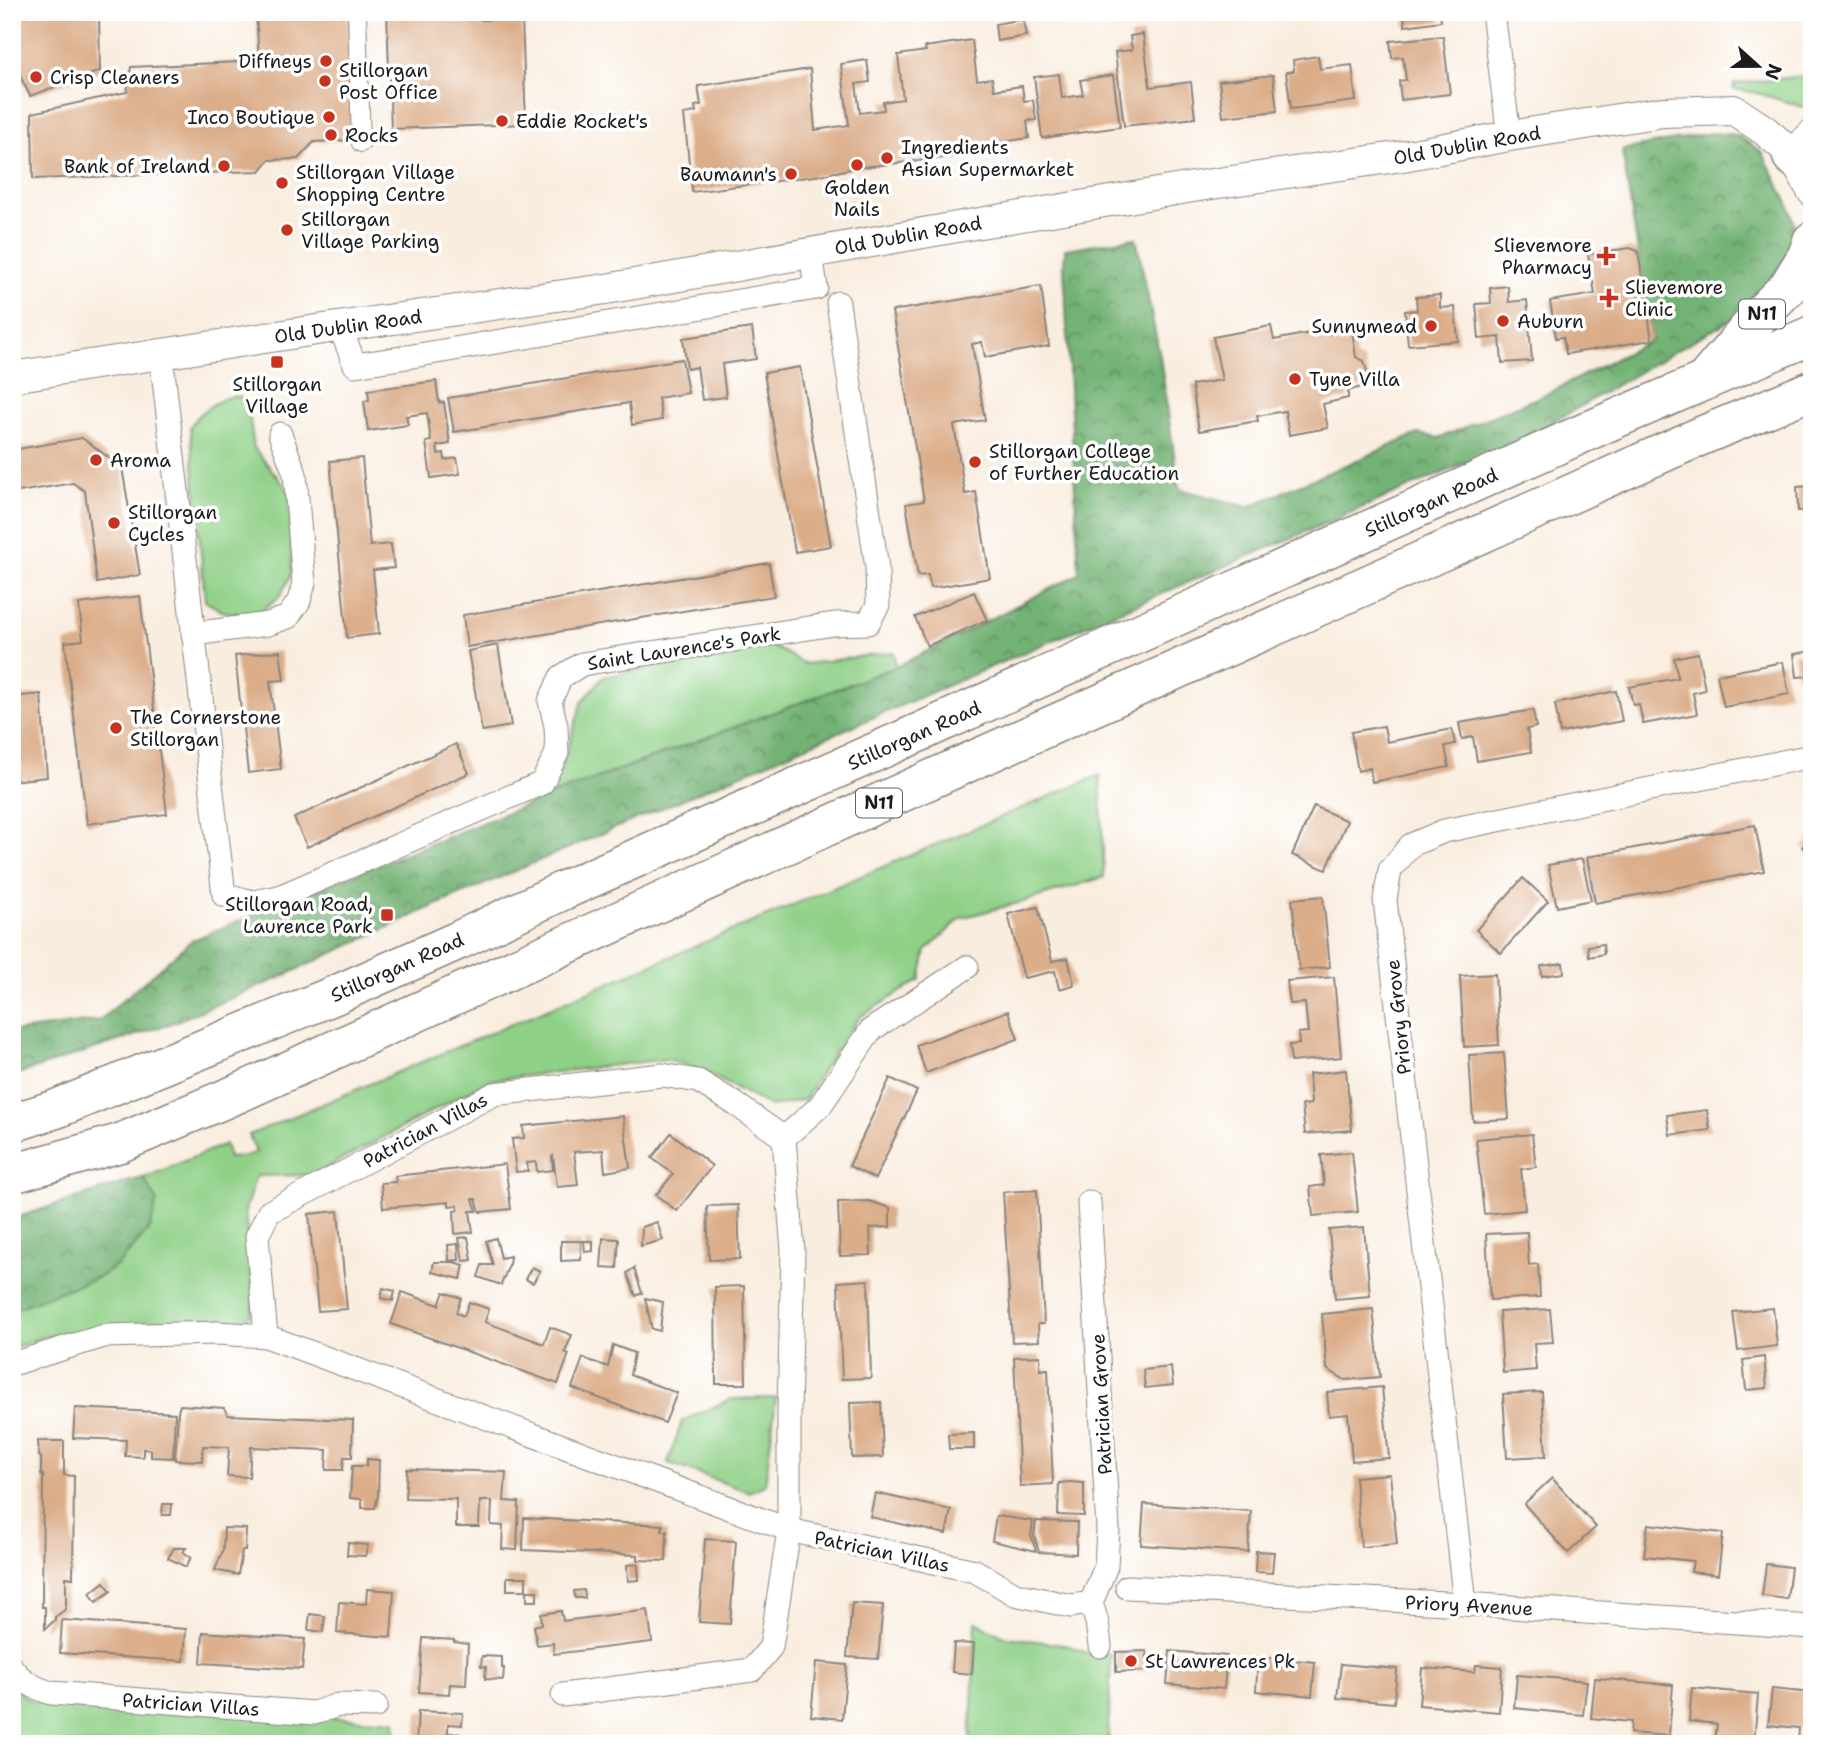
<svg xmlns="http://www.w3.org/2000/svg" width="1824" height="1756" viewBox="0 0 1824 1756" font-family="'Shantell Sans',sans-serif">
<defs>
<pattern id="forest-crowns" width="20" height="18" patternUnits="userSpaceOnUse" patternTransform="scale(1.75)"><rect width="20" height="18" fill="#73b274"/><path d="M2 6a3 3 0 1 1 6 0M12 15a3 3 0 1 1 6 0" fill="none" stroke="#5e905e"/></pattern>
</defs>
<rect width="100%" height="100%" fill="#fff"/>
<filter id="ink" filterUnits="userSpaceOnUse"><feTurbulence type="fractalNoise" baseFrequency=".0143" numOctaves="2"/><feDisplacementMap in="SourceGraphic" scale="14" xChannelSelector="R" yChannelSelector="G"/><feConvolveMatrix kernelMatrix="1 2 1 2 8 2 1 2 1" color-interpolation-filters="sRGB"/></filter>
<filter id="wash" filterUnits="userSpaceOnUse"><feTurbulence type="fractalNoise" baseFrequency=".00686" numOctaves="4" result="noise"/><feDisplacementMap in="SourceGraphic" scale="28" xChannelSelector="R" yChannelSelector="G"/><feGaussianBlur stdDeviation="1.57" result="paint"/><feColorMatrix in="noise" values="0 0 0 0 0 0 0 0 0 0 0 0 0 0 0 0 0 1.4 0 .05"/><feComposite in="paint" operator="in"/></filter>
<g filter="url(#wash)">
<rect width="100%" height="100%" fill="#f9eddf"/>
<!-- grass -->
<g fill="#8fd087" stroke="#567652" stroke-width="2">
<polygon points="1812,75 1812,105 1803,107 1757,93 1733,89 1734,84"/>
<path d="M234 396 240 397 248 406 254 448 289 491 292 573 280 596 261 611 232 613 222 611 205 601 190 427C198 412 218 399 234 396Z"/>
<polygon points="770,645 805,664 894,652 896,667 541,799 560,773 582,702 603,677"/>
<polygon points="1100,775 1104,877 1022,902 961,918 926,951 920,980 860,1017 823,1069 806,1099 772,1107 703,1071 667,1059 490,1080 313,1175 256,1176 245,1210 254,1305 251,1315 241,1322 140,1323 44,1337 12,1348 12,1219 127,1182 144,1178 225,1144 229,1158 247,1156 256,1152 249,1135"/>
<polygon points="776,1398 765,1485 749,1492 668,1463 682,1421 731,1399"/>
<polygon points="976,1622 1002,1636 1070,1646 1093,1655 1111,1655 1108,1744 970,1744"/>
<polygon points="12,1686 31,1701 395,1721 396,1744 12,1744"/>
</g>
<!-- forest -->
<g fill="url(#forest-crowns)" stroke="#486748" stroke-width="2">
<polygon points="1711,133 1737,135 1762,152 1789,205 1798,237 1753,308 1701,336 1529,436 429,908 275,980 172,1023 12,1076 12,1032 100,1020 192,940 541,799 896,667 1079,574 1064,266 1065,249 1136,238 1160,357 1179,489 1248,507 1418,434 1439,438 1549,393 1652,340 1622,150"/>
<polygon points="144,1178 157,1201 150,1228 118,1265 101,1276 12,1310 12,1219 127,1182"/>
</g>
<g id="blocks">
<!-- building -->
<g fill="#dbad89">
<polygon points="19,12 99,12 100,71 30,96 17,70"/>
<polygon points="256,12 348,12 353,140 314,142 298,159 269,160 260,171 33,179 32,113 127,92 131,67 259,61"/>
<polygon points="387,12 482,12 482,20 522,18 526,124 391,129"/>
<polygon points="1404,12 1440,12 1441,21 1405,26"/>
<polygon points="1023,19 1026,36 997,41 995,24"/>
<polygon points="1143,34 1150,87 1191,82 1195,118 1124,126 1115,52 1132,50 1130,36"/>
<polygon points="1443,36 1450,94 1401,100 1399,81 1406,80 1403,57 1392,58 1390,41"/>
<polygon points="972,40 977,80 992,78 994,90 1022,86 1024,101 1033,100 1036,120 1027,121 1029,138 960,148 960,156 855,168 822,175 692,192 684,114 696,112 695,106 701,105 698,86 810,69 815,130 849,125 841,64 867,60 870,82 856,84 860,113 884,110 883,102 903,99 898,55 926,51 925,47"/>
<polygon points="1318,56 1320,69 1352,65 1356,101 1291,109 1286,72 1294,71 1293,60"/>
<polygon points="1059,74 1062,98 1083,95 1080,80 1113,75 1120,127 1042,138 1034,77"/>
<polygon points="1273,75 1277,111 1223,117 1219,81"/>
<polygon points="1630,248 1638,251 1652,340 1566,354 1563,337 1556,338 1550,301 1595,294 1588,254"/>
<polygon points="1041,286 1049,346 985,357 982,342 972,344 985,420 954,425 965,494 976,492 990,578 931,588 928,575 918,576 906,504 924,501 892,311"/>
<polygon points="1508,286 1509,302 1527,300 1532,361 1502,363 1500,337 1479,339 1476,304 1491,303 1490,288"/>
<polygon points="1440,295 1440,308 1455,307 1458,341 1408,345 1405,311 1417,310 1416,297"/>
<polygon points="1271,326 1274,340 1325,330 1326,334 1352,330 1356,357 1364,361 1369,378 1368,385 1348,391 1348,398 1323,404 1328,428 1289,435 1285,411 1257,416 1258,421 1199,431 1192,385 1222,380 1213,337"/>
<polygon points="752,328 756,359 722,364 726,397 702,400 697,367 687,369 683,338"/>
<polygon points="682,359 688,393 658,398 662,420 632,425 629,403 454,432 448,398"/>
<polygon points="800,367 831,546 795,552 764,373"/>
<polygon points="436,381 439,403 444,402 450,444 437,446 438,454 444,453 445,460 457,458 460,474 431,478 426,442 431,441 427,413 406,416 408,425 368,431 364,401 369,400 368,390"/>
<polygon points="82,438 122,467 140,575 97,583 85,491 73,483 12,493 12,450"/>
<polygon points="362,458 370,546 391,544 394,568 373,570 379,634 347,638 330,461"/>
<polygon points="1812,486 1812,510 1798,511 1797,487"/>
<polygon points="769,563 774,596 467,647 463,615"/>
<polygon points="974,592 987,620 927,646 915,617"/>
<polygon points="140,596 167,814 87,824 65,642 83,640 79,604"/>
<polygon points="498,645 511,726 482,731 468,651"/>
<polygon points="280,651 284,680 270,681 281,769 248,773 235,656"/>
<polygon points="1812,651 1812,676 1797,677 1794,654"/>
<polygon points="1698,653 1705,690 1693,693 1697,714 1643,724 1639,704 1633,705 1629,687 1678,678 1674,658"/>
<polygon points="1783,662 1789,694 1724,707 1717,675"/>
<polygon points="1616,691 1622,721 1560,733 1555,704"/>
<polygon points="41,694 47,777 12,781 12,697"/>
<polygon points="1533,710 1536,727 1527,729 1531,752 1477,761 1473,737 1462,739 1459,723"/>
<polygon points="1384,726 1387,742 1452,729 1455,744 1445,746 1449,767 1372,782 1370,768 1358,771 1351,732"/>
<polygon points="456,744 469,773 307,847 294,818"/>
<polygon points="1314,806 1347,821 1326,870 1292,855"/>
<polygon points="1755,825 1764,871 1595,903 1587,857"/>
<polygon points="1812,836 1812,856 1802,847"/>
<polygon points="1582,859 1591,900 1557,907 1548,865"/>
<polygon points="1523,878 1548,901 1501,953 1476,930"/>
<polygon points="1323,896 1330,967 1299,970 1292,899"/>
<polygon points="1038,907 1052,961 1068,958 1074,985 1059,989 1055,971 1024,978 1008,914"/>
<polygon points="1603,944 1604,954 1589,957 1588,946"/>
<polygon points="1563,963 1564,973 1542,976 1541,966"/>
<polygon points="1495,974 1499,1045 1464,1047 1460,976"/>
<polygon points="1334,977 1341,1057 1291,1062 1289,1045 1299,1044 1298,1033 1308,1032 1305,1003 1290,1004 1287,981"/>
<polygon points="1008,1011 1018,1039 926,1073 916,1045"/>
<polygon points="1504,1053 1509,1119 1473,1121 1469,1055"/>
<polygon points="1346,1070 1352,1130 1305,1134 1302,1105 1311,1104 1309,1074"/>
<polygon points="890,1078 917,1091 875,1179 849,1166"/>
<polygon points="1707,1110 1710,1130 1670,1135 1667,1115"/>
<polygon points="623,1116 630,1168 605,1172 603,1150 574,1152 578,1185 557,1187 553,1156 552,1157 553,1170 537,1172 536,1162 527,1163 528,1171 516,1172 512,1139 524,1138 523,1126"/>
<polygon points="671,1133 712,1166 677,1211 656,1195 673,1174 652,1158"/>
<polygon points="1532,1134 1536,1167 1521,1169 1525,1210 1484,1214 1476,1139"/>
<polygon points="1352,1152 1358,1212 1313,1216 1310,1187 1324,1185 1321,1155"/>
<polygon points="505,1164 511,1209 480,1212 476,1199 473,1199 477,1211 470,1211 473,1232 455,1234 454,1211 458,1210 458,1205 449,1206 449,1202 383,1208 381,1183 396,1182 395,1176"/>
<polygon points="1037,1190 1044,1324 1038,1324 1039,1341 1012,1342 1003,1192"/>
<polygon points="869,1201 890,1208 890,1227 870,1228 871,1255 840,1256 838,1202"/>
<polygon points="738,1205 740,1259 709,1260 707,1206"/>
<polygon points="338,1211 347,1309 318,1311 309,1214"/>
<polygon points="657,1222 663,1240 641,1246 642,1227"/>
<polygon points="1364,1227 1370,1296 1335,1299 1329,1230"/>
<polygon points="1527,1232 1529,1265 1538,1264 1540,1297 1490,1300 1486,1234"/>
<polygon points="468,1237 472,1260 463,1261 459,1238"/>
<polygon points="496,1238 501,1258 510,1256 509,1265 501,1285 478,1277 482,1265 493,1265 486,1241"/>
<polygon points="603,1238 619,1239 617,1268 601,1267"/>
<polygon points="561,1241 581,1241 581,1260 561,1261"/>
<polygon points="584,1241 593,1241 593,1251 585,1252"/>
<polygon points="458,1244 459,1260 449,1261 448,1245"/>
<polygon points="434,1262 453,1262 464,1265 461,1279 432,1272"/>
<polygon points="532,1267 540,1271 533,1283 525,1279"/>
<polygon points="634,1268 642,1293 636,1296 627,1273"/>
<polygon points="868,1280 871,1378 842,1379 838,1282"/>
<polygon points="744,1286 746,1384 716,1384 715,1287"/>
<polygon points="383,1288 395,1291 393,1301 381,1298"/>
<polygon points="402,1292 439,1305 444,1292 461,1298 456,1313 464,1316 469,1302 489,1309 485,1322 544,1344 550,1327 572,1335 565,1352 569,1354 558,1384 391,1324"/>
<polygon points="645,1298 663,1302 660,1331 652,1329"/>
<polygon points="1773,1308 1777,1346 1738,1351 1733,1312"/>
<polygon points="1373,1309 1380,1377 1345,1380 1327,1369 1322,1314"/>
<polygon points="1550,1309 1553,1342 1534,1343 1536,1370 1503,1373 1499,1312"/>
<polygon points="613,1345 634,1353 630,1375 677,1393 665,1423 572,1388 583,1358 608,1367"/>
<polygon points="1040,1356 1040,1370 1048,1369 1053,1484 1020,1486 1014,1357"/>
<polygon points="1764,1357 1767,1388 1746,1390 1743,1360"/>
<polygon points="1171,1367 1173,1385 1145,1388 1143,1370"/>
<polygon points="1382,1387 1389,1458 1352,1461 1348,1414 1329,1416 1327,1392"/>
<polygon points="1542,1392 1546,1456 1507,1458 1503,1394"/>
<polygon points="881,1402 883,1457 852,1458 850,1403"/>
<polygon points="180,1405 224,1408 228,1415 353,1420 352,1457 344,1457 343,1470 326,1470 327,1450 251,1447 249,1477 227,1476 229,1447 203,1446 202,1461 175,1460 178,1412"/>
<polygon points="75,1408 175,1413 173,1458 151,1457 151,1450 143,1449 143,1457 125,1456 126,1440 73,1438"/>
<polygon points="974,1433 974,1449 949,1449 948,1434"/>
<polygon points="38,1441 64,1441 64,1475 74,1476 73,1578 66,1577 66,1609 55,1617 55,1620 45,1629 45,1607 42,1607 43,1475 41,1475 41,1457 39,1456"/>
<polygon points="367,1459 379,1460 378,1496 375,1508 362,1508 362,1499 350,1498 352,1466 367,1466"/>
<polygon points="407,1469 506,1472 504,1501 519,1502 517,1550 502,1549 503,1526 491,1525 492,1501 480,1501 479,1527 456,1527 456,1499 405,1498"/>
<polygon points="1390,1474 1397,1544 1361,1547 1355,1477"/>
<polygon points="1552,1478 1596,1527 1568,1553 1524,1504"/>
<polygon points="1070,1482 1084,1483 1084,1516 1058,1515 1059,1483"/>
<polygon points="875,1493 951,1510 946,1534 870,1517"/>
<polygon points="163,1504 172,1504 171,1515 162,1515"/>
<polygon points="1144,1504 1251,1511 1248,1552 1141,1545"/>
<polygon points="996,1516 1033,1521 1031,1536 1036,1551 992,1541"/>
<polygon points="524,1518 663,1525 662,1531 667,1531 666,1561 638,1560 638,1555 523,1550"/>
<polygon points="1036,1521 1077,1522 1076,1554 1039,1552 1034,1536"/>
<polygon points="1648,1524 1723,1533 1718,1575 1691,1572 1693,1561 1644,1556"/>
<polygon points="224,1528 246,1529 245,1551 242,1551 238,1575 215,1570 223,1550"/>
<polygon points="705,1539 736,1541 730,1624 699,1622"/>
<polygon points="348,1543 368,1545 365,1556 347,1555"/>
<polygon points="174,1548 186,1548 183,1552 191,1557 186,1567 168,1558"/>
<polygon points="1256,1551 1274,1552 1272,1573 1255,1572"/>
<polygon points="638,1564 639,1580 628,1581 627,1565"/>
<polygon points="1766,1564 1791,1567 1787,1599 1762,1596"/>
<rect x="507" y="1577" width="19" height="13"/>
<polygon points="104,1582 111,1591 96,1602 90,1593"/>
<polygon points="367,1589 394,1591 391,1637 337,1633 339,1602 366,1604"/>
<polygon points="584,1590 585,1598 575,1598 574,1591"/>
<rect x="527" y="1591" width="10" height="10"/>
<polygon points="852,1603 883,1605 878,1659 847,1657"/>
<polygon points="648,1610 652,1642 554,1654 553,1643 537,1645 534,1626 542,1624 541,1614 561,1611 563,1621"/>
<polygon points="310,1614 325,1616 323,1632 308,1630"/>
<polygon points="62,1620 186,1629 184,1661 60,1653"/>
<polygon points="203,1632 305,1639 302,1669 201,1663"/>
<polygon points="423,1638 454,1640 454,1642 468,1644 466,1685 450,1684 449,1694 419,1692"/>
<polygon points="954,1643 974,1644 972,1674 952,1672"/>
<polygon points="1147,1651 1147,1671 1116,1672 1116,1652"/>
<polygon points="1170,1651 1227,1656 1224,1689 1167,1684"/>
<polygon points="482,1656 502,1657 502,1668 504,1668 503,1680 485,1679 486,1667 481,1667"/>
<polygon points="1258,1657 1315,1662 1312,1696 1256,1691"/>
<polygon points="816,1662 847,1665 842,1719 811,1716"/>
<polygon points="1341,1664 1397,1669 1394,1703 1337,1698"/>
<polygon points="1476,1665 1502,1667 1499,1712 1419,1705 1422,1668 1475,1672"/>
<polygon points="1517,1675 1587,1681 1583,1715 1514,1708"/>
<polygon points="1595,1678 1673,1685 1669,1736 1630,1733 1631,1722 1591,1718"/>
<polygon points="1692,1688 1758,1694 1754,1744 1715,1741 1717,1724 1689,1721"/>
<polygon points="1772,1689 1812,1693 1812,1744 1798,1744 1799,1728 1768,1725"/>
<polygon points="418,1711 463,1713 462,1725 448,1724 448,1733 460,1734 460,1744 416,1744"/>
</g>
</g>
</g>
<g filter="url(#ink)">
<use href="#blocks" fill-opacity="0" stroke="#8a847e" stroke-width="2"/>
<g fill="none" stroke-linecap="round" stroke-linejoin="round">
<!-- pedestrian casing -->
<g stroke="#8a847e" stroke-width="20">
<polyline id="pedestrian" points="357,12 361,143"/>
</g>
<!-- minor casing -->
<g stroke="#8a847e" stroke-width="25">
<g id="minor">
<polyline points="1493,12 1509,136"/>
<polyline points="1790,152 1812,130"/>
<polyline points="340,327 355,365 401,358 816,288 811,252"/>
<polyline points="161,354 224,895 253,902 279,897 542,783 557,753 556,726 550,701 561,677 582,664 834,624 868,623 878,605 877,568 838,303"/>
<polyline points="193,634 268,624 288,617 299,601 304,583 295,474 280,434"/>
<polyline points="784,1138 820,1106 871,1030 967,967"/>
<polyline points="266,1336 257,1236 269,1212 494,1094 662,1075 698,1081 734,1103 784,1138"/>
<polyline points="12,1364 104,1336 217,1333 266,1336 789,1530 975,1571 1015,1594 1071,1606 1091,1603 1106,1566 1108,1529 1089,1202"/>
<polyline points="1127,1587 1465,1604 1812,1627"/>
<polyline points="1091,1603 1097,1622 1100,1646"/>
<polyline points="1465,1604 1385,900 1390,870 1411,845 1444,831 1812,756"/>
<path d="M12 1668C23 1682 35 1688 51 1693L314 1713 338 1705 376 1706"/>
<polyline points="563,1695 752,1670 771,1647 789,1530 789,1412 793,1251 784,1138"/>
</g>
</g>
<!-- tertiary casing -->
<g stroke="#8a847e" stroke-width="32">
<polyline id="tertiary" points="12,377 323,329 606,289 974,224 1205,185 1403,156 1509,136 1663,112 1734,110 1764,130 1790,152 1812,191"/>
</g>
<!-- trunk casing -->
<g stroke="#8a847e" stroke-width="41">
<g id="trunk">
<polyline points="1792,156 1812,171"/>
<polyline points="1709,375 1761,314 1788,287 1807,256 1812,241"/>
<polyline points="12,1123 56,1109 335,995 457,941 562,891 918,733 1606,423 1812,335"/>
<polyline points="12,1174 120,1143 239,1093 967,763 1701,436 1812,390"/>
</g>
</g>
<!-- pedestrian -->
<use href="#pedestrian" stroke="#fff" stroke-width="18"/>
<!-- minor -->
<use href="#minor" stroke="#fff" stroke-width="23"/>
<!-- tertiary -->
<use href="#tertiary" stroke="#fff" stroke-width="30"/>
<!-- trunk -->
<use href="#trunk" stroke="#fff" stroke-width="38"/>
</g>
</g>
<!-- markers -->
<g fill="#c8321e" stroke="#fff" stroke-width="2.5">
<circle cx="326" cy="61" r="7"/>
<circle cx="36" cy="77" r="7"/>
<circle cx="325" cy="81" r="7"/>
<circle cx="329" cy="117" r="7"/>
<circle cx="502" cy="121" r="7"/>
<circle cx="331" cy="135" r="7"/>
<circle cx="887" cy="158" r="7"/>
<circle cx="857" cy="165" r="7"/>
<circle cx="224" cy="166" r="7"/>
<circle cx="791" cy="174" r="7"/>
<circle cx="282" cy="183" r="7"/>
<circle cx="287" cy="230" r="7"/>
<path d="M1602.5 245.5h7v7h7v7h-7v7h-7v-7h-7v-7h7z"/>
<path d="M1605.5 287.5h7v7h7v7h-7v7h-7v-7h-7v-7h7z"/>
<circle cx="1503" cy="321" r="7"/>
<circle cx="1431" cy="326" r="7"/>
<rect x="270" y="355" width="14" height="14" rx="3.5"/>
<circle cx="1295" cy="379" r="7"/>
<circle cx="96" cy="460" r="7"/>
<circle cx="975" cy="462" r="7"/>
<circle cx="114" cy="523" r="7"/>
<circle cx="116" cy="728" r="7"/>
<rect x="380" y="908" width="14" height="14" rx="3.5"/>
<circle cx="1131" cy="1661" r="7"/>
</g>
<g text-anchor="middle" stroke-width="7" stroke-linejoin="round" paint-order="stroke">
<!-- shield labels -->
<g fill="#fff" stroke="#606060" stroke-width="2">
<rect x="1739" y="299.5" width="46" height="29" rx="5"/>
<rect x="856" y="788.5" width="46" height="29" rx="5"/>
</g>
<g font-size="18" font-weight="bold" fill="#1c1c1c">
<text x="1762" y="320">N11</text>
<text x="879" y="809">N11</text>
</g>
<!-- poi labels -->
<g font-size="19" fill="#1c1c1c" stroke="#fff" text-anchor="start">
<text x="312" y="68" text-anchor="end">Diffneys</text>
<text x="339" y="77">Stillorgan<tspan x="339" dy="22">Post Office</tspan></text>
<text x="50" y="84">Crisp Cleaners</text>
<text x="315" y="124" text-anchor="end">Inco Boutique</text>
<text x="516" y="128">Eddie Rocket's</text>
<text x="345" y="142">Rocks</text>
<text x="901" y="154">Ingredients<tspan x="901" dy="22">Asian Supermarket</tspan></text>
<text x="210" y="173" text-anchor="end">Bank of Ireland</text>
<text x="296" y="179">Stillorgan Village<tspan x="296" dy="22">Shopping Centre</tspan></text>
<text x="777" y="181" text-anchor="end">Baumann's</text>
<text x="857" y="194" text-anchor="middle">Golden<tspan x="857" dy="22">Nails</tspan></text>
<text x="301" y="226">Stillorgan<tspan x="301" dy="22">Village Parking</tspan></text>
<text x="1592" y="252" text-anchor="end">Slievemore<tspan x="1592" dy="22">Pharmacy</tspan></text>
<text x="1625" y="294">Slievemore<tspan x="1625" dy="22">Clinic</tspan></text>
<text x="1517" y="328">Auburn</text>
<text x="1417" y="333" text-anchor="end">Sunnymead</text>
<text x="1309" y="386">Tyne Villa</text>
<text x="277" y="391" text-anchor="middle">Stillorgan<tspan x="277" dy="22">Village</tspan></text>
<text x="989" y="458">Stillorgan College<tspan x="989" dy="22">of Further Education</tspan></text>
<text x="110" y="467">Aroma</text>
<text x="128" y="519">Stillorgan<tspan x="128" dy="22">Cycles</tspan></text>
<text x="130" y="724">The Cornerstone<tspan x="130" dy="22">Stillorgan</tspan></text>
<text x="373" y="911" text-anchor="end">Stillorgan Road,<tspan x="373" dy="22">Laurence Park</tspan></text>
<text x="1145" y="1668">St Lawrences Pk</text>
</g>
<!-- street labels -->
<g font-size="19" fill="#1c1c1c" stroke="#fff">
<text transform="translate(1467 145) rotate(-10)" y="7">Old Dublin Road</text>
<text transform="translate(908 235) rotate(-10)" y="7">Old Dublin Road</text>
<text transform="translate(348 326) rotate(-8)" y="7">Old Dublin Road</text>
<text transform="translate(1431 502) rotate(-24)" y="7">Stillorgan Road</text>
<text transform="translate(684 648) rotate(-9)" y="7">Saint Laurence's Park</text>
<text transform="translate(914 735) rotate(-24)" y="7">Stillorgan Road</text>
<text transform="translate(397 967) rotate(-24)" y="7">Stillorgan Road</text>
<text transform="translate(1398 1017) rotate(-96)" y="7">Priory Grove</text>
<text transform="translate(425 1130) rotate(-28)" y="7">Patrician Villas</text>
<text transform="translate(1101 1404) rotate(-93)" y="7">Patrician Grove</text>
<text transform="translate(882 1551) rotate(12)" y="7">Patrician Villas</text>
<text transform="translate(1469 1605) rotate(3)" y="7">Priory Avenue</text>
<text transform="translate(191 1704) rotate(4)" y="7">Patrician Villas</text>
</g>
</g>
<!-- margin -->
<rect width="1824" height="1756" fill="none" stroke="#fff" stroke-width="42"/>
<!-- north arrow -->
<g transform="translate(1758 66) rotate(111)" stroke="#ffffff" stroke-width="5" paint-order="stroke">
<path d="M0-5L12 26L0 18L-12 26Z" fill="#1c1c1c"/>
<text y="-10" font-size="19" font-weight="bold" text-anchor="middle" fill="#1c1c1c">N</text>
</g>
</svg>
